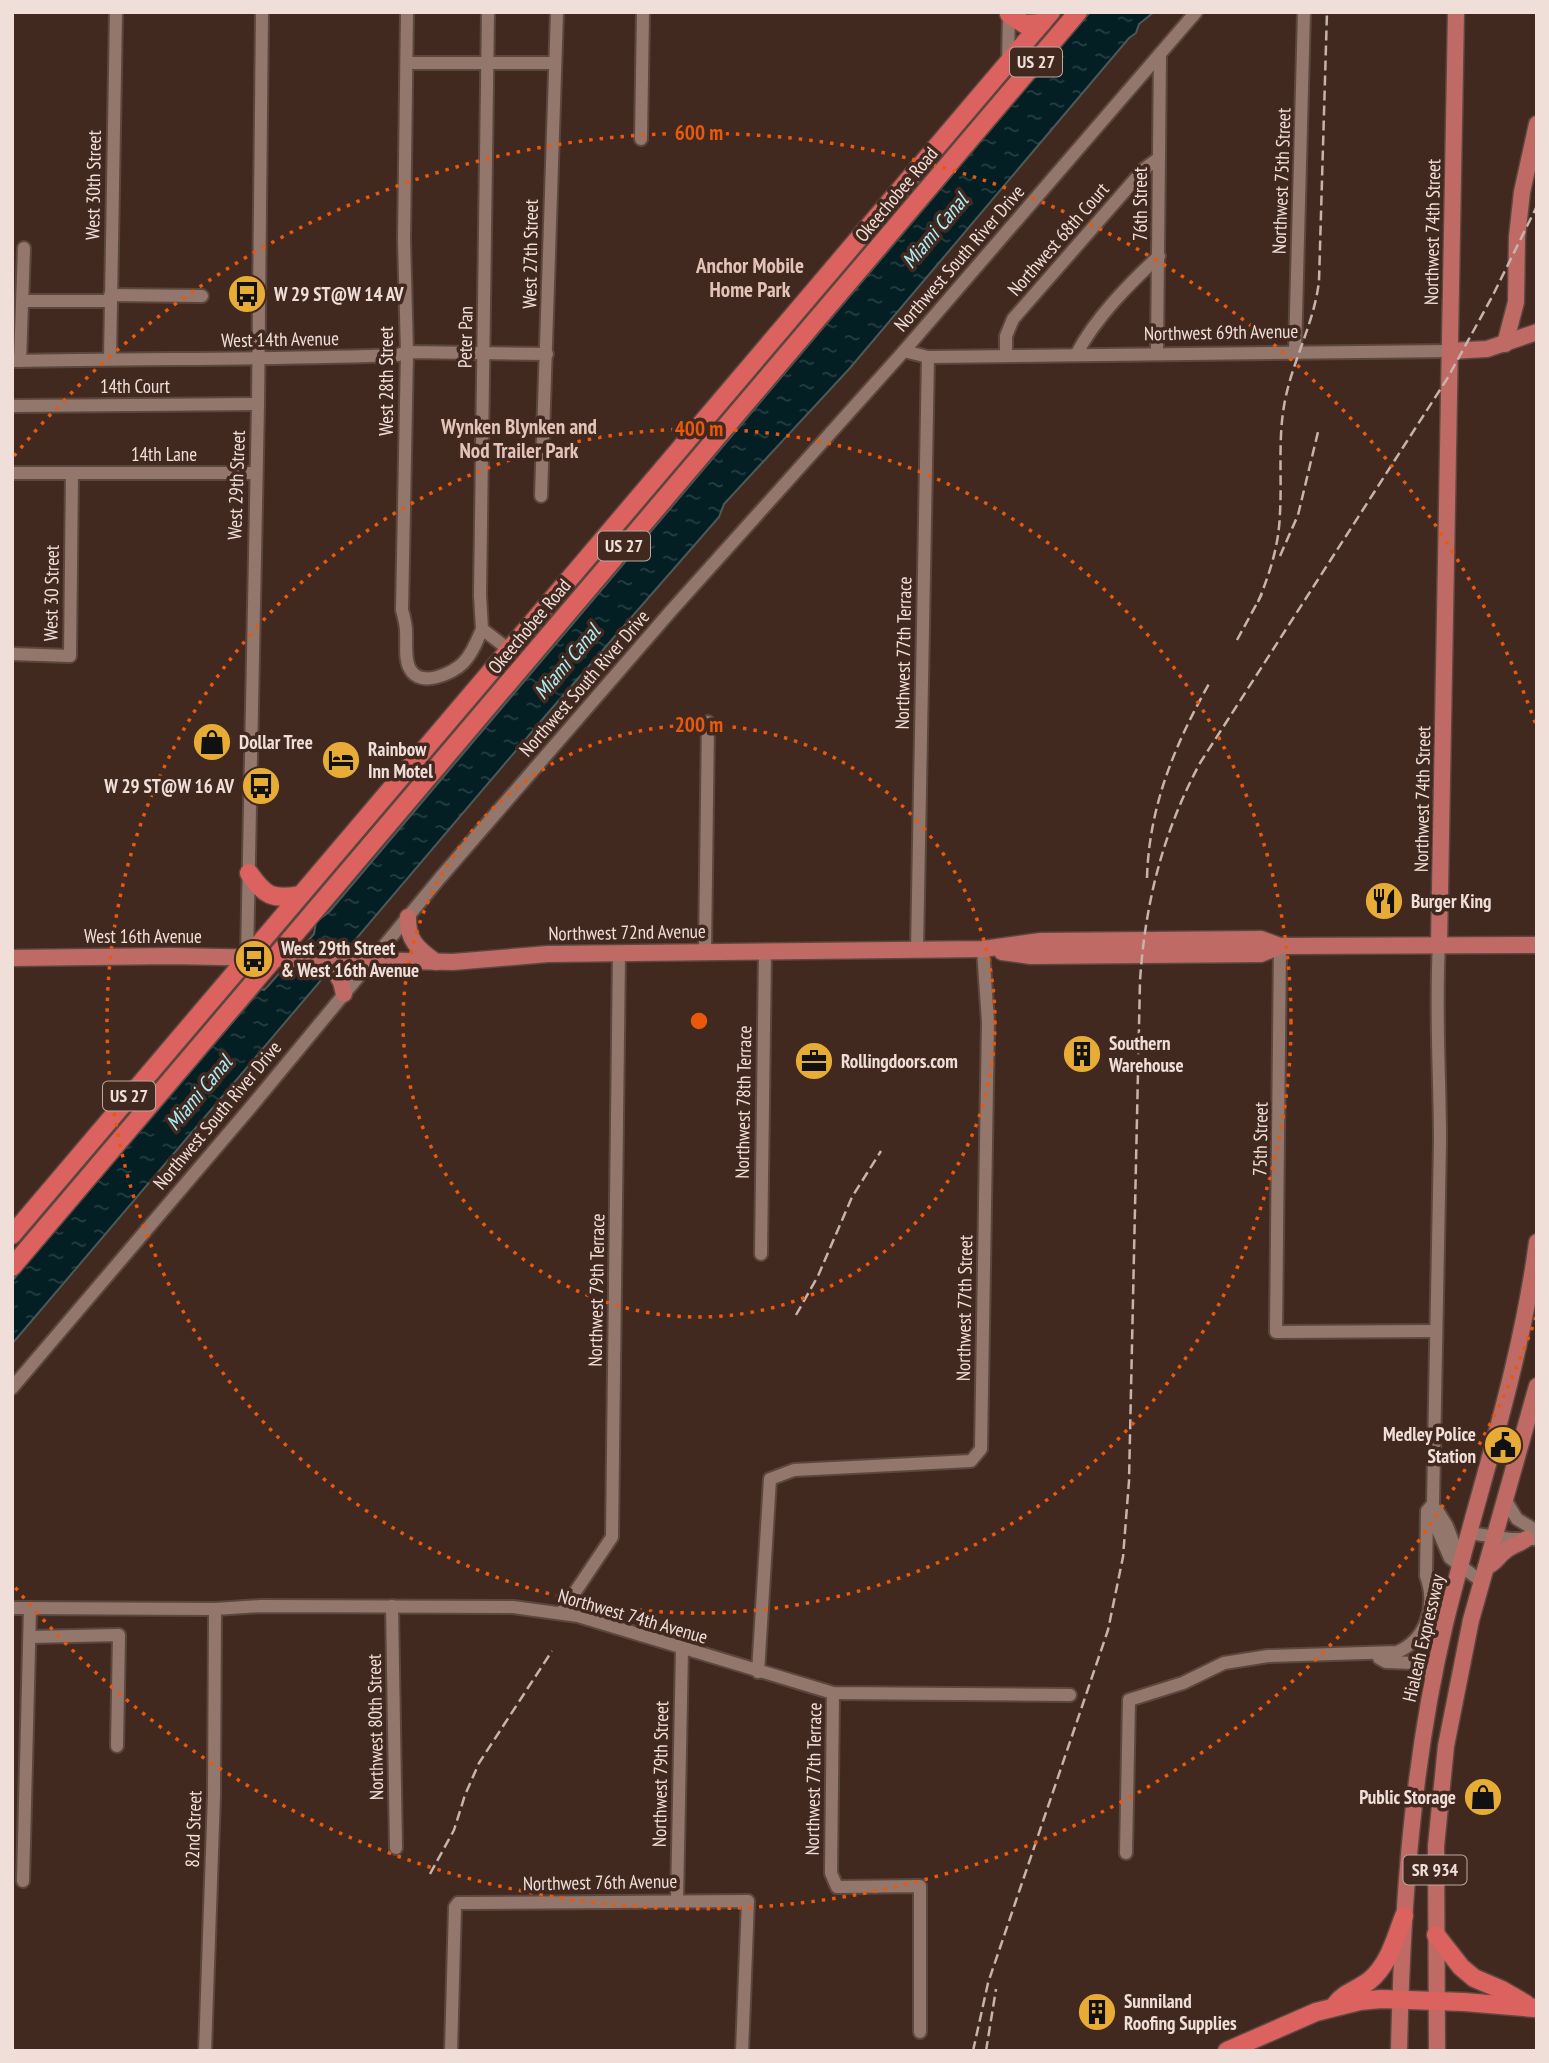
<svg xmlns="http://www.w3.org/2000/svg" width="1549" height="2063" viewBox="0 0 1549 2063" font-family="'PT Sans Narrow',sans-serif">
<defs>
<pattern id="water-ripples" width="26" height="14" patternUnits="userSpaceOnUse" patternTransform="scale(1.75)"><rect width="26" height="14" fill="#031f23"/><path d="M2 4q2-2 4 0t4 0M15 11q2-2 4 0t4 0" fill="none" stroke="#283f42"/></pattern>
</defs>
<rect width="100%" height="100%" fill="#422920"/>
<!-- water -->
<polygon fill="url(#water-ripples)" stroke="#4a595a" stroke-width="2" points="1090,12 1154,12 1139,24 1136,33 1129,38 850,368 724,504 719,517 547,714 12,1344 12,1281 261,989 264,990 268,986 314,934 316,922 330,911"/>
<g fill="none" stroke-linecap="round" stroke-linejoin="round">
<!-- minor casing -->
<g stroke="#5c473f" stroke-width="16">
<g id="minor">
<path d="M407 12 404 239 407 352 402 610C404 617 406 624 406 631 407 643 404 659 410 669 420 688 452 674 463 663 472 654 477 641 482 629"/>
<polyline points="407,63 555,63"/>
<polyline points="1008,63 1009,12"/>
<polyline points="641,139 643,12"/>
<polyline points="110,295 202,296"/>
<polyline points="22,301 110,301"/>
<polyline points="904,351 928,357 1450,351"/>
<polyline points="1295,351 1304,12"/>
<polyline points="1157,353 1160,54"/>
<path d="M1076 355C1095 318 1129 284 1159 256"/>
<polyline points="1006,356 1006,336 1013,319 1144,169 1159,158"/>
<polyline points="110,359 116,12"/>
<path d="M12 361C141 358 269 360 398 355L407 352 547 354"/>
<polyline points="20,361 24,248"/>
<polyline points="12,406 258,404"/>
<polyline points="12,473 256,473"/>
<polyline points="541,496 557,12"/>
<polyline points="482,629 480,595 488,12"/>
<polyline points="482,629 508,649"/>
<polyline points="12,654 70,656 72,473"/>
<polyline points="1280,946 1276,1332 1436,1331"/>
<polyline points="917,950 928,357"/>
<polyline points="705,951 708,722"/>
<polyline points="247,958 258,404 262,12"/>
<polyline points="761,1254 765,951"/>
<polyline points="12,1388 250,1108 440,878 670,612 904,351 1196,12"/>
<polyline points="1506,1501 1517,1519 1537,1531"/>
<polyline points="1433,1506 1437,1528 1450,1558 1481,1581"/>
<polyline points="1437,1510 1447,1526 1461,1563"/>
<polyline points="1469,1533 1510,1539 1537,1539"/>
<polyline points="392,1606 396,1848"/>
<polyline points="12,1608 215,1609 261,1606 513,1607 578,1616 833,1693 1070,1695"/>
<polyline points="561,1613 612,1537 619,952"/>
<polyline points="30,1637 119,1635 117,1746"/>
<polyline points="1379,1658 1386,1662 1415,1663 1434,1676"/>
<polyline points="758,1672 770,1479 794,1470 971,1461 981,1449 988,1022 983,949"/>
<polyline points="833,1693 831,1873 837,1887 920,1886 920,2032"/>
<path d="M1126 1853 1129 1700 1183 1683 1224 1663 1268 1656 1397 1652C1426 1640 1437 1606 1426 1576L1427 1511 1433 1504C1435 1383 1438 1263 1440 1142 1440 1076 1435 1011 1439 945"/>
<polyline points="23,1881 30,1608"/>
<polyline points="677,1900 682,1649"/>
<polyline points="205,2051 214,1795 215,1609"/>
<polyline points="451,2051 455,1907 458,1903 748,1901 742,2051"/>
</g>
</g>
<!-- major casing -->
<g stroke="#5c473f" stroke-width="19">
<g id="major">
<polyline points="1505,344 1516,302 1517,237 1522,192 1537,124"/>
<polyline points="1450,351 1487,349 1537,332"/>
<path d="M408 917C407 940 418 949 436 962"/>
<polyline points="1439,945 1456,12"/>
<polyline points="1002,952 1031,956 1261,954 1280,946 1537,945"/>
<polyline points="12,958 171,956 453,962 548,954 983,949 1041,941 1261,939 1280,946"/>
<polyline points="328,959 341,982 344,994"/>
<path d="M1486 1567C1496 1563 1497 1557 1505 1551 1511 1546 1519 1544 1526 1539"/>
<path d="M1399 2051C1402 1908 1412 1763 1445 1624 1476 1497 1520 1372 1537 1242"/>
<polyline points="1437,2051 1436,1846 1446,1746 1471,1620 1537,1386"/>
</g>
</g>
<!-- highway casing -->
<g stroke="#5c473f" stroke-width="21">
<g id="highway">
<polyline points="1009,14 1024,24 1042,23"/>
<path d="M249 873C265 896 272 900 300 895"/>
<polyline points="12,1235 1051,12"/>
<polyline points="12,1267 1078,12"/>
<polyline points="1436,1935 1461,1967 1474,1978 1502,1990 1526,2004"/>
<path d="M1336 2004C1345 1992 1357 1990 1369 1981 1389 1965 1395 1939 1404 1916"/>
<polyline points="1227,2051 1316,2012 1360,2001 1381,1999 1464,2002 1534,2008"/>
</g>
</g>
<!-- minor -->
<use href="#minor" stroke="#94776c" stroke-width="12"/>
<!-- major -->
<use href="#major" stroke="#bf6a64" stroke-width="16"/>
<!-- highway -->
<use href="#highway" stroke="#db625e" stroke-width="18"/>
<!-- rail -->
<g stroke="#c6b3ac" stroke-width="2.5" stroke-dasharray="10 5" stroke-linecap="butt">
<polyline points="1280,556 1298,515 1318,432"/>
<path d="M1258 602C1270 573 1279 545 1280 513 1282 478 1278 441 1284 406 1291 363 1314 325 1319 281L1327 12"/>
<polyline points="1237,640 1262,594"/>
<path d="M1147 878C1149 806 1175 744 1210 682"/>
<polyline points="796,1315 818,1276 852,1197 881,1151"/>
<polyline points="430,1874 454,1830 465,1795 479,1763 552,1651"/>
<path d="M973 2051 988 1983 1108 1630 1123 1557 1129 1481 1140 981C1145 903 1163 832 1200 763L1447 379 1492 297 1537 206"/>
<polyline points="986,2051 996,1989"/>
</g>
</g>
<!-- distance rings -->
<g fill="none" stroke="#e8590c" stroke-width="3.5" stroke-dasharray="3.5 7">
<circle cx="699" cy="1021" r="296"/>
<circle cx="699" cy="1021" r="592"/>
<path d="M1536 1317A888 888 0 0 1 14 1586M14 456A888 888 0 0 1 1536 725"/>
</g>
<!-- icons -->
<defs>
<g id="bus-disc" transform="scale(2.0125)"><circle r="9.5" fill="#e7ac36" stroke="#422920"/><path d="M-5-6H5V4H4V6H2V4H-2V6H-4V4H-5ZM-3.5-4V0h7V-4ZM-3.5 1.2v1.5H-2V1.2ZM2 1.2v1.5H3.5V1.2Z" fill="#111"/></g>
<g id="shop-disc" transform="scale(2.0125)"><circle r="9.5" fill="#e7ac36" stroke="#422920"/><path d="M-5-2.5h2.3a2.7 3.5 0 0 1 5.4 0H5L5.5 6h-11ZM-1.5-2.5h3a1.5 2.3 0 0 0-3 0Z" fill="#111"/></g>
<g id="hotel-disc" transform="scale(2.0125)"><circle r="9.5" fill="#e7ac36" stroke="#422920"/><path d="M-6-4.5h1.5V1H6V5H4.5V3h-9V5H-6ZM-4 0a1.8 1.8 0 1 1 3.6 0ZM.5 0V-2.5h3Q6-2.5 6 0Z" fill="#111"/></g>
<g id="restaurant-disc" transform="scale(2.0125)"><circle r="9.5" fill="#e7ac36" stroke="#422920"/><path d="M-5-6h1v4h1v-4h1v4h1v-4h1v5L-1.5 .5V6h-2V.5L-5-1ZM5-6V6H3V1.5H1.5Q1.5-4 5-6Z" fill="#111"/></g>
<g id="building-disc" transform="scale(2.0125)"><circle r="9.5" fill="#e7ac36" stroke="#422920"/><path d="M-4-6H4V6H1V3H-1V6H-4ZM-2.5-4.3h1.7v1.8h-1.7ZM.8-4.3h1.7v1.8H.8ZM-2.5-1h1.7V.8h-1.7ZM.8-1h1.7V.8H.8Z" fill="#111"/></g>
<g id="office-disc" transform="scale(2.0125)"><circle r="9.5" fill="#e7ac36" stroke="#422920"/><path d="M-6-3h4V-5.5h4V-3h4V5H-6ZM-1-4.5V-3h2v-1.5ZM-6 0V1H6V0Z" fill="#111"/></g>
<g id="civic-disc" transform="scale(2.0125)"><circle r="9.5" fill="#e7ac36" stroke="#422920"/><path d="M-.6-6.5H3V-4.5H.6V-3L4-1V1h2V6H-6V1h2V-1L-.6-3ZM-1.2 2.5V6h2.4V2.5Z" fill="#111"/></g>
</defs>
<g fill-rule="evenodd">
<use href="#bus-disc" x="247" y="294"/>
<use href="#shop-disc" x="212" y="742"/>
<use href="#hotel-disc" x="341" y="760"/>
<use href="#bus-disc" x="261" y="786"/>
<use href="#restaurant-disc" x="1384" y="901"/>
<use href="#bus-disc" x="254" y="959"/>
<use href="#building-disc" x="1082" y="1054"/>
<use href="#office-disc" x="814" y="1061"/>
<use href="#civic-disc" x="1503" y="1445"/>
<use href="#shop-disc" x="1483" y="1797"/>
<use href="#building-disc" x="1097" y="2012"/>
</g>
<g text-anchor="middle" stroke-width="7" stroke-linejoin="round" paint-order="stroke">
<!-- shield labels -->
<g fill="#422920" stroke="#bca8a2" stroke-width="2">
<rect x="1010" y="47.5" width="52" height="29" rx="5"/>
<rect x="598" y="531.5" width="52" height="29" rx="5"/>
<rect x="103" y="1081.5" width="52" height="29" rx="5"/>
<rect x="1403.5" y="1855.5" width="63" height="29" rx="5"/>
</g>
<g font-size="18" font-weight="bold" fill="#f0dfd9">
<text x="1036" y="68">US 27</text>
<text x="624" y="552">US 27</text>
<text x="129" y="1102">US 27</text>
<text x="1435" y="1876">SR 934</text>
</g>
<!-- street labels -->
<g font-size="19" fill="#f0dfd9" stroke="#422920">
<text transform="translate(1281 181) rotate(-88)" y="7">Northwest 75th Street</text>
<text transform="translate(93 185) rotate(-89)" y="7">West 30th Street</text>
<text transform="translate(896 194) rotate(-50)" y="7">Okeechobee Road</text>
<text transform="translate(1140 204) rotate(-90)" y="7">76th Street</text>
<text transform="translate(1432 232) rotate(-89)" y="7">Northwest 74th Street</text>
<text transform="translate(1058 239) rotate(-49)" y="7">Northwest 68th Court</text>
<text transform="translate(530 254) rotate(-89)" y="7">West 27th Street</text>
<text transform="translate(959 258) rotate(-49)" y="7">Northwest South River Drive</text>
<text transform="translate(1221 332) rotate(-1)" y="7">Northwest 69th Avenue</text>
<text transform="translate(465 337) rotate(-89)" y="7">Peter Pan</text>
<text transform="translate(280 339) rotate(-1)" y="7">West 14th Avenue</text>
<text transform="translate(386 381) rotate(-90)" y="7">West 28th Street</text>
<text x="135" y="393">14th Court</text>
<text x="164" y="461">14th Lane</text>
<text transform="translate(236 485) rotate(-88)" y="7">West 29th Street</text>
<text transform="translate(51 593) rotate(-89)" y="7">West 30 Street</text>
<text transform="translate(529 626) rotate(-50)" y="7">Okeechobee Road</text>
<text transform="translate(903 653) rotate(-89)" y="7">Northwest 77th Terrace</text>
<text transform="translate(584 683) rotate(-49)" y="7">Northwest South River Drive</text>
<text transform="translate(1422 799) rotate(-89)" y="7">Northwest 74th Street</text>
<text transform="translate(627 932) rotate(-1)" y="7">Northwest 72nd Avenue</text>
<text x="143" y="943">West 16th Avenue</text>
<text transform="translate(743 1102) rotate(-89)" y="7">Northwest 78th Terrace</text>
<text transform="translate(217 1115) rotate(-50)" y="7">Northwest South River Drive</text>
<text transform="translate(1260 1139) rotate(-89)" y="7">75th Street</text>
<text transform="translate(596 1290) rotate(-89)" y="7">Northwest 79th Terrace</text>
<text transform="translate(964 1308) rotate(-89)" y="7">Northwest 77th Street</text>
<text transform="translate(633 1616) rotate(16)" y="7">Northwest 74th Avenue</text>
<text transform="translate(1423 1638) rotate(-77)" y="7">Hialeah Expressway</text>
<text transform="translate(375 1727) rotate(-91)" y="7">Northwest 80th Street</text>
<text transform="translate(660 1774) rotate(-89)" y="7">Northwest 79th Street</text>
<text transform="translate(813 1779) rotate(-89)" y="7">Northwest 77th Terrace</text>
<text transform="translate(193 1829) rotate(-88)" y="7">82nd Street</text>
<text transform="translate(600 1882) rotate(-1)" y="7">Northwest 76th Avenue</text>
</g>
<!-- poi labels -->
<g font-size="19" font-weight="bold" fill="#f0dfd9" stroke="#422920" text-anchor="start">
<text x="274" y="301">W 29 ST@W 14 AV</text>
<text x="239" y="749">Dollar Tree</text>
<text x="368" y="756">Rainbow<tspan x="368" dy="22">Inn Motel</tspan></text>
<text x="234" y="793" text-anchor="end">W 29 ST@W 16 AV</text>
<text x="1411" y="908">Burger King</text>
<text x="281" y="955">West 29th Street<tspan x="281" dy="22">&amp; West 16th Avenue</tspan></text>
<text x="1109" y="1050">Southern<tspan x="1109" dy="22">Warehouse</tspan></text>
<text x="841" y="1068">Rollingdoors.com</text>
<text x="1476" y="1441" text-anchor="end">Medley Police<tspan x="1476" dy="22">Station</tspan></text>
<text x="1456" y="1804" text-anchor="end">Public Storage</text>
<text x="1124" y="2008">Sunniland<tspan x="1124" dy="22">Roofing Supplies</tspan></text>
</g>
<!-- water labels -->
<g font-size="21" font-style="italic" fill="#abf0fa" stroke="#422920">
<text transform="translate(935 231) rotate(-50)" y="7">Miami Canal</text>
<text transform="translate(567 662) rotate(-50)" y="7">Miami Canal</text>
<text transform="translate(199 1093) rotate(-50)" y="7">Miami Canal</text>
</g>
<!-- neighbourhood labels -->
<g font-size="21" font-weight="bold" fill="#e4c4b8" stroke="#422920">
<text x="750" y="273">Anchor Mobile<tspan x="750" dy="24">Home Park</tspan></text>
<text x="519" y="434">Wynken Blynken and<tspan x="519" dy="24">Nod Trailer Park</tspan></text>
</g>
</g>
<circle cx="699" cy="1021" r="10" fill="#e8590c" stroke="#422920" stroke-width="3.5"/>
<g font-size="21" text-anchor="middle" font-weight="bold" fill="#e8590c" stroke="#422920" stroke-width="7" stroke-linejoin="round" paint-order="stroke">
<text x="699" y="140">600 m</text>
<text x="699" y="436">400 m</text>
<text x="699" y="732">200 m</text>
</g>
<!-- border -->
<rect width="1549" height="2063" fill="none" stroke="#f0dfd9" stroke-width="28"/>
</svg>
